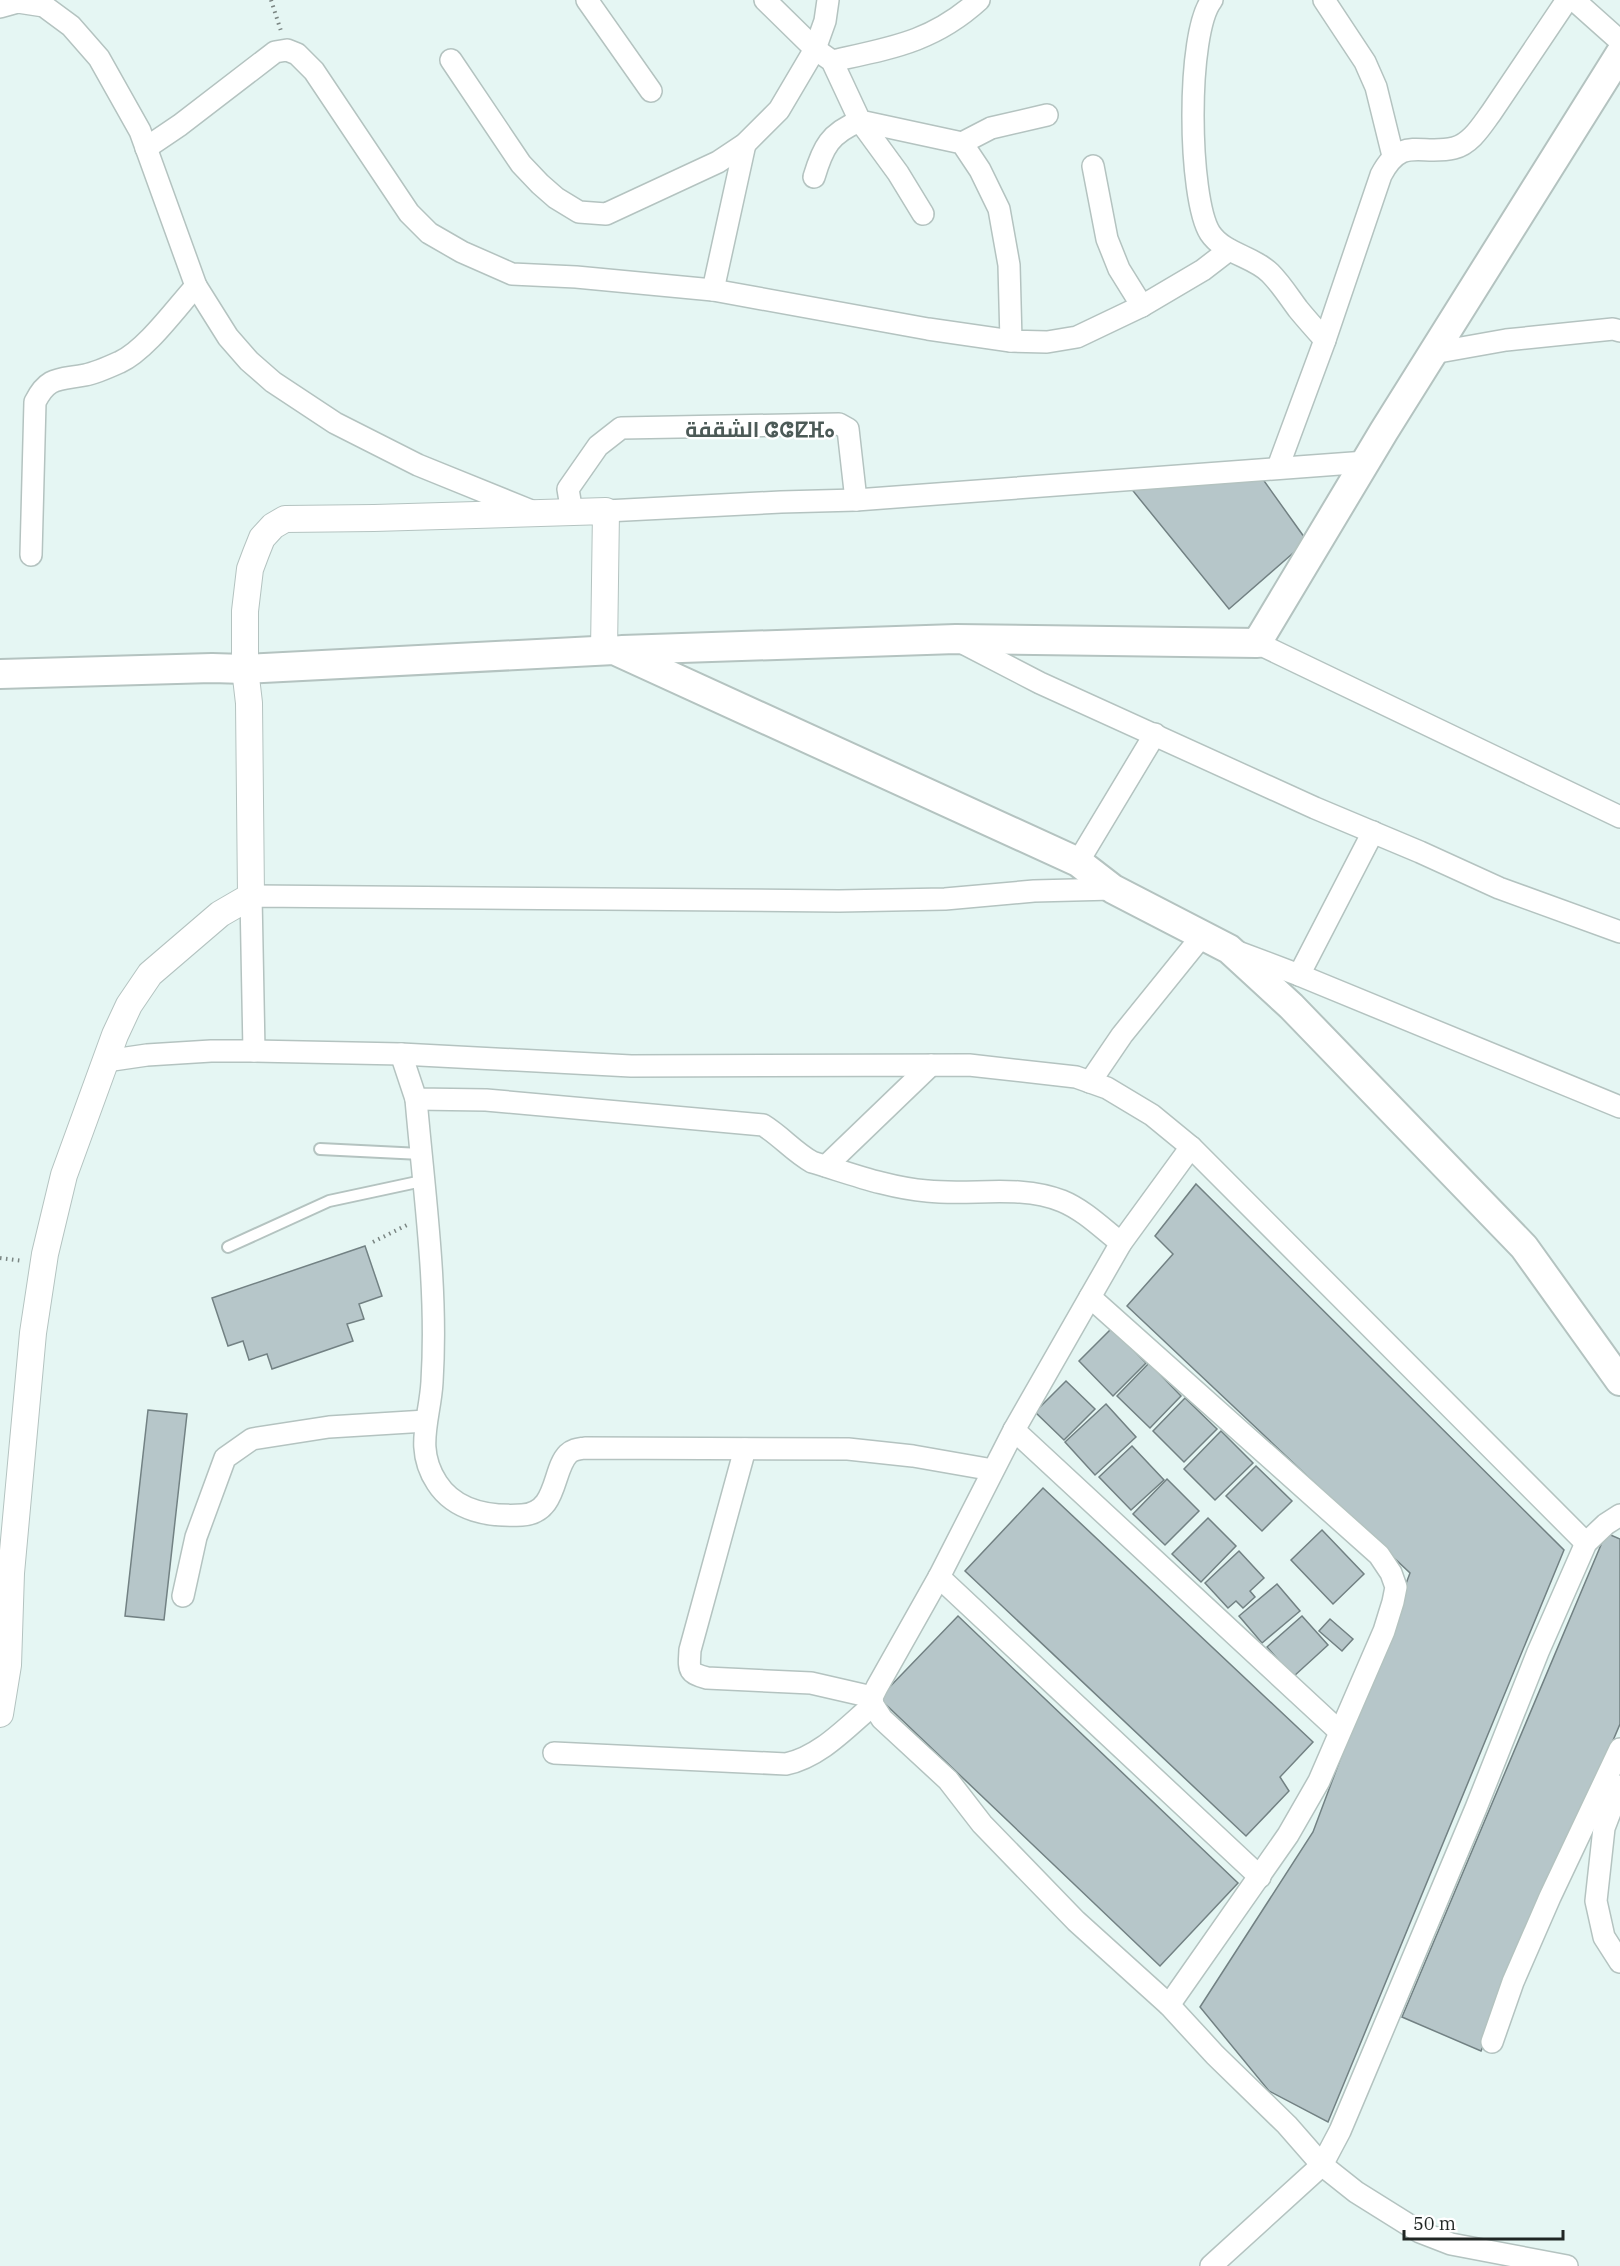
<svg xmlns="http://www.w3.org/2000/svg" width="1620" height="2266" viewBox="0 0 1620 2266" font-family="'IBM Plex Serif',Cairo,'Noto Sans Tifinagh',serif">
<rect width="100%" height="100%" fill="#e5f6f3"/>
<!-- building -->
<g fill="#b6c6c9" stroke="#728183" stroke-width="1.5">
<polygon points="1257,471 1307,541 1229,609 1125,481"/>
<polygon points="1196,1184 1564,1550 1328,2122 1269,2091 1200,2007 1313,1832 1410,1573 1127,1306 1173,1254 1155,1236"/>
<polygon points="365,1246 382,1296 359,1304 364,1319 347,1324 353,1341 272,1369 267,1354 249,1360 243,1341 228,1346 212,1298"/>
<polygon points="1112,1328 1146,1363 1113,1396 1079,1361"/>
<polygon points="1149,1363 1181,1396 1150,1428 1117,1396"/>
<polygon points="1066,1381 1095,1409 1064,1440 1035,1412"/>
<polygon points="1185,1398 1217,1429 1184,1462 1153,1431"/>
<polygon points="1106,1404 1136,1437 1095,1475 1065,1442"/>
<polygon points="148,1410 187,1414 164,1620 125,1616"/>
<polygon points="1221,1431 1253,1463 1215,1500 1184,1469"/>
<polygon points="1132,1446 1164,1480 1131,1510 1099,1477"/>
<polygon points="1256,1466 1292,1501 1262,1531 1226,1496"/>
<polygon points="1167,1479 1199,1511 1165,1545 1133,1514"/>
<polygon points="1043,1488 1313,1742 1280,1777 1289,1791 1246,1836 965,1571"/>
<polygon points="1208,1518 1236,1546 1201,1582 1172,1554"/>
<polygon points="1322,1530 1364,1574 1333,1604 1291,1560"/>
<polygon points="1606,1533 1620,1539 1620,1724 1481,2051 1402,2017"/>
<polygon points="1239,1551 1264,1578 1250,1591 1255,1597 1243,1608 1236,1601 1228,1608 1205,1583"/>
<polygon points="1277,1584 1300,1611 1262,1643 1239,1616"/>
<polygon points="958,1616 1238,1883 1160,1966 879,1698"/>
<polygon points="1302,1616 1328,1645 1293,1677 1267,1647"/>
<polygon points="1330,1619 1353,1639 1342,1651 1319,1631"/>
</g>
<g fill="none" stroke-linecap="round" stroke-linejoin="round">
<!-- service casing -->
<g stroke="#b4c3c0" stroke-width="14">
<g id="service">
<polyline points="320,1149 421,1154"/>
<polyline points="228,1247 329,1201 422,1181"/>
</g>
</g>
<!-- minor casing -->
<g stroke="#b4c3c0" stroke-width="24">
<g id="minor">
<polyline points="587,0 651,91"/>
<polyline points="765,0 815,49 832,61 860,121 962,143 980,170 999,209 1009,265 1011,341 1047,342 1077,337 1142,306 1203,270 1229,250"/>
<path d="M1212 0C1186 32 1188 198 1210 233 1224 254 1253 256 1270 273 1281 284 1289 297 1298 309 1307 320 1316 330 1325 340"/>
<polyline points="1324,0 1365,62 1376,87 1393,156"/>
<polyline points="1574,0 1620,41"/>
<polyline points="0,7 18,2 44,6 71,26 99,58 140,131 196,286 228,337 249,361 273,382 335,423 418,465 534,512"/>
<polyline points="451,60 521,164 540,184 556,198 579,212 606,214 718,162 745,144 779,110 815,49 825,21 828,0"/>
<path d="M832 61C891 48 933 42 979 0"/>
<polyline points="962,143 991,128 1047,115"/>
<polyline points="146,148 180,125 275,52 287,50 297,54 314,71 409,213 429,233 462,252 512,274 576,277 713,290 928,329 1011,341"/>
<polyline points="1093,166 1107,239 1119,269 1142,306"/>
<path d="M814 177C823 147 830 133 860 121L898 173 923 214"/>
<polyline points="713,290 745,144"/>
<polyline points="1433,353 1506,340 1613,329 1620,331"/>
<path d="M1278 467 1325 340 1381 175C1402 135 1420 156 1454 148 1471 144 1482 125 1491 113L1567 0"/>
<polyline points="606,511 781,502 856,500 1366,462"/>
<polyline points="572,513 568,489 598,446 621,428 839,424 848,429 856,500"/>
<path d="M31 555 35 402C48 376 59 380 85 375 96 373 109 367 120 362 146 350 176 308 196 286"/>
<polyline points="957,640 1040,683 1315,808 1420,852 1499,888 1620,932"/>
<polyline points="1257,643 1620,817"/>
<polyline points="1078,862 1155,734"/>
<polyline points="1238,952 1299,975 1620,1107"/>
<polyline points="1299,975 1373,832"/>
<polyline points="254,1051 251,896 839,901 945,899 1034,891 1113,889"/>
<path d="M401 1054 416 1099 486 1100 763 1125C781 1136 794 1152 812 1162 849 1173 888 1188 927 1191 972 1196 1019 1184 1062 1201 1084 1210 1103 1229 1121 1243"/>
<polyline points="106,1061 147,1055 211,1051 254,1051 401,1054 631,1066 969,1065 1076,1077 1107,1088 1152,1115 1191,1147 1586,1543"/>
<polyline points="1090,1082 1122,1035 1202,936"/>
<path d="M416 1099C424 1193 438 1287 432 1382 430 1419 414 1448 437 1483 455 1511 490 1517 522 1515 558 1513 552 1470 568 1454 573 1449 579 1449 585 1448L848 1449 913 1456 993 1470"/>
<polyline points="1191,1147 1121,1243 1090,1297 1014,1430 939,1577 877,1687 872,1697 873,1705 882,1719 948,1780 982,1824 1076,1921 1169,2005 1215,2055 1287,2125 1322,2165 1356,2192 1420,2232 1451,2244 1567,2266"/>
<polyline points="826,1166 931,1065"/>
<polyline points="1090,1297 1379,1555 1391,1573 1396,1587 1393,1602 1384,1631 1319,1781 1288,1835 1169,2005"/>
<polyline points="1014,1430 1339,1731"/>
<path d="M745 1449 690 1650C689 1669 687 1673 707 1678L811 1683 872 1697"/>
<polyline points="939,1577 1260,1877"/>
<polyline points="183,1596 196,1537 225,1458 252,1439 329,1427 426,1421"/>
<path d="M554 1753 786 1764C820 1757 847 1727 873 1705"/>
<polyline points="1620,1786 1604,1828 1596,1901 1604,1937 1620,1962"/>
<polyline points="1492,2042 1513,1982 1550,1897 1620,1749"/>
<polyline points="1211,2266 1322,2165 1340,2131 1370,2060 1476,1808 1538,1652 1586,1543 1606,1524 1620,1515"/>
</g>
</g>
<!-- tertiary casing -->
<g stroke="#b4c3c0" stroke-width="28">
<polyline id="tertiary" points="0,1714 8,1665 11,1573 33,1333 45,1254 64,1175 115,1035 129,1005 150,974 220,914 251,896 249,703 245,669 245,611 250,569 256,553 262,538 273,526 285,519 374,518 606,511 604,651"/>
</g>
<!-- secondary casing -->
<g stroke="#b4c3c0" stroke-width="32">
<g id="secondary">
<polyline points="622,650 956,639 1257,643 1384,431 1620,54"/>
<polyline points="0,674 212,668 245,669 614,650 1078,862 1113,889 1229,949 1291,1006 1524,1247 1620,1381"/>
</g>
</g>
<!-- path -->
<g stroke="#7a8582" stroke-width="4" stroke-dasharray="1.5 4.5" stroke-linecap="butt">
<polyline points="271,0 281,31"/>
<polyline points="373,1242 407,1225"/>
<polyline points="0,1258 23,1261"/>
</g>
<!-- service -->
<use href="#service" stroke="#fff" stroke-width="10"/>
<!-- minor -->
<use href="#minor" stroke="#fff" stroke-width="21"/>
<!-- tertiary -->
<use href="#tertiary" stroke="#fff" stroke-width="26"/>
<!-- secondary -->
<use href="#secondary" stroke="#fff" stroke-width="28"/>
</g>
<g text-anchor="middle" stroke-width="4.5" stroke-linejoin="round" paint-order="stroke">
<!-- district labels -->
<g font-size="21" font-weight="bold" fill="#4c5a57" stroke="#fff">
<text x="760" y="437">الشقفة ⵛⵛⵇⴼⴰ</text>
</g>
</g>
<!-- scale -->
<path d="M1404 2230v9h159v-9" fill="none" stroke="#202624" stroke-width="3"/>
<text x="1413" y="2230" font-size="18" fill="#202624" stroke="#ffffff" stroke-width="4.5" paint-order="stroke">50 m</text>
</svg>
